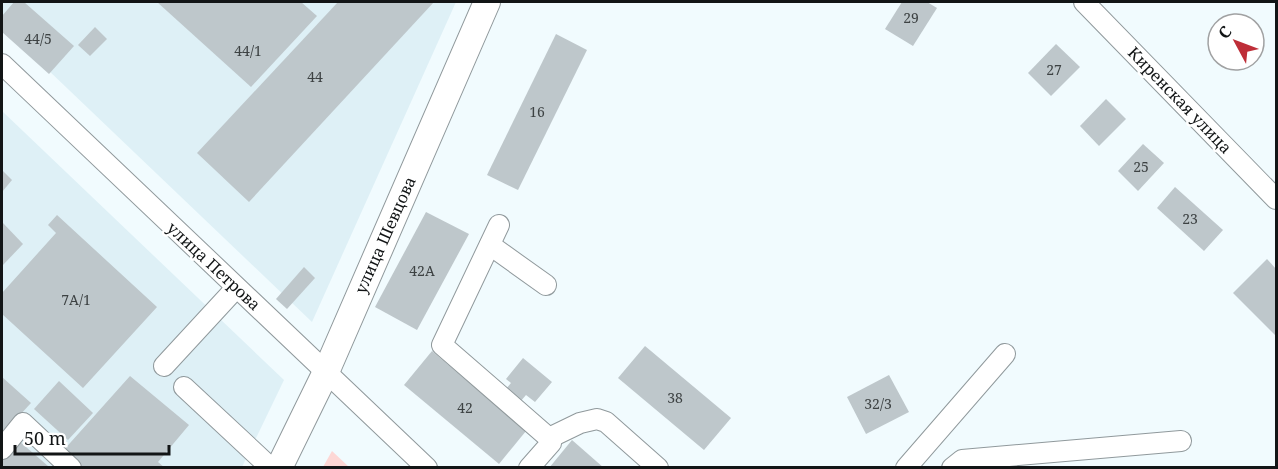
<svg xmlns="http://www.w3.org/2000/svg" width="1278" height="469" viewBox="0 0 1278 469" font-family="'Noto Serif',serif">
<rect width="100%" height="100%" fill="#f1fbfe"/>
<!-- built -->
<g fill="#def0f6">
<polygon points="2,2 456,2 312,322 2,26"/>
<polygon points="2,111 284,380 242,467 2,467"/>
</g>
<!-- green -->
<polygon fill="#fdd7d5" points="332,451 349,467 323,467"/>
<!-- building -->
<g fill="#bec7cb">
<polygon points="14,2 24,2 74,46 49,74 2,32 2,16"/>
<polygon points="157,2 301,2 317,16 251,87"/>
<polygon points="338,2 434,2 249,202 197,153"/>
<polygon points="902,2 927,2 937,8 913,46 885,29"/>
<polygon points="95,27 107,39 90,56 78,45"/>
<polygon points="556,34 587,50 518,190 487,175"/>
<polygon points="1056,44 1080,67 1051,96 1028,73"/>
<polygon points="1106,99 1126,119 1099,146 1080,126"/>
<polygon points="1143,144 1164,163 1138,191 1118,171"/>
<polygon points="2,170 12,180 2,192"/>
<polygon points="1175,187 1223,230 1204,251 1157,208"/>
<polygon points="426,212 469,234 417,330 375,307"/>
<polygon points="57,215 157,307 83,388 2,314 2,293 56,233 48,225"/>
<polygon points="2,222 23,244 2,266"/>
<polygon points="1267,259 1276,269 1276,336 1233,293"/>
<polygon points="304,267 315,278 287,309 276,299"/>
<polygon points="645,346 731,418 704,450 618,378"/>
<polygon points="432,351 526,431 499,464 404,385"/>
<polygon points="523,358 552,382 535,402 526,395 520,402 505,390 511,383 506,379"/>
<polygon points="889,375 909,412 866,434 847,397"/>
<polygon points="130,376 189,425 158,462 165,468 79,468 62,452"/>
<polygon points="2,377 31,403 4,432 2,431"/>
<polygon points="59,381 93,413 68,440 34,409"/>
<polygon points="572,440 604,468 549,468"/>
<polygon points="19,441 48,466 47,468 2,468 2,461"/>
</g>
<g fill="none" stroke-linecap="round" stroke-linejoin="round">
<!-- minor casing -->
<g stroke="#90999c" stroke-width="22">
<g id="minor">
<polyline points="1084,2 1276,199"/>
<polyline points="2,64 427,468"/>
<polyline points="499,225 442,345 549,438 551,443 529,468"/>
<polyline points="490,245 546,285"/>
<polyline points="164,366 236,288"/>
<polyline points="184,387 271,468"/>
<polyline points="549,438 580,423 597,419 606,422 658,468"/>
<polyline points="2,449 23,423 71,468"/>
<polyline points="906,468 1005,354"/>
<polyline points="952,468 962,460 1181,441"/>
</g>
</g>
<!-- major casing -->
<g stroke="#90999c" stroke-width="28">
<polyline id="major" points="279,468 326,372 487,2"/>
</g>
<!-- minor -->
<use href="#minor" stroke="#fff" stroke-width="20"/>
<!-- major -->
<use href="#major" stroke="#fff" stroke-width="26"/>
</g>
<g text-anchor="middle" stroke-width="5" stroke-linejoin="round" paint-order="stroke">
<!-- number labels -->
<g font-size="14" fill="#3d4243">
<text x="911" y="23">29</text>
<text x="38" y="44">44/5</text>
<text x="248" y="56">44/1</text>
<text x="1054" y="75">27</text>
<text x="315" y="82">44</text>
<text x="537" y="117">16</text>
<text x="1141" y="172">25</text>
<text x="1190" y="224">23</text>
<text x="422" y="276">42А</text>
<text x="76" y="305">7А/1</text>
<text x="675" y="403">38</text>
<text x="878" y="409">32/3</text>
<text x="465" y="413">42</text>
</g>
<!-- street labels -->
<g font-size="16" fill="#121516" stroke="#fff">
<text transform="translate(1180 100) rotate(46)" y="6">Киренская улица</text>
<text transform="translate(385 235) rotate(-66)" y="6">улица Шевцова</text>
<text transform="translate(214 266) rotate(43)" y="6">улица Петрова</text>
</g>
</g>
<!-- border -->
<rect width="1278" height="469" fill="none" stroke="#121516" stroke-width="6"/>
<!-- north arrow -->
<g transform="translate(1236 42) rotate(311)"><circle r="28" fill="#ffffff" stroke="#a0a1a2" stroke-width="1.5"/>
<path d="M0-4.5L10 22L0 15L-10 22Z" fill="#be2e38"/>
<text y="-9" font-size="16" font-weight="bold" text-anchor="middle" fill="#121516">С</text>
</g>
<!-- scale -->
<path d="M15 445v9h154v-9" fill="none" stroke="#121516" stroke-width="3"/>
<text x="24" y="445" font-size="18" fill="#121516" stroke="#ffffff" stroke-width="4.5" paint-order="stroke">50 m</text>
</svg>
